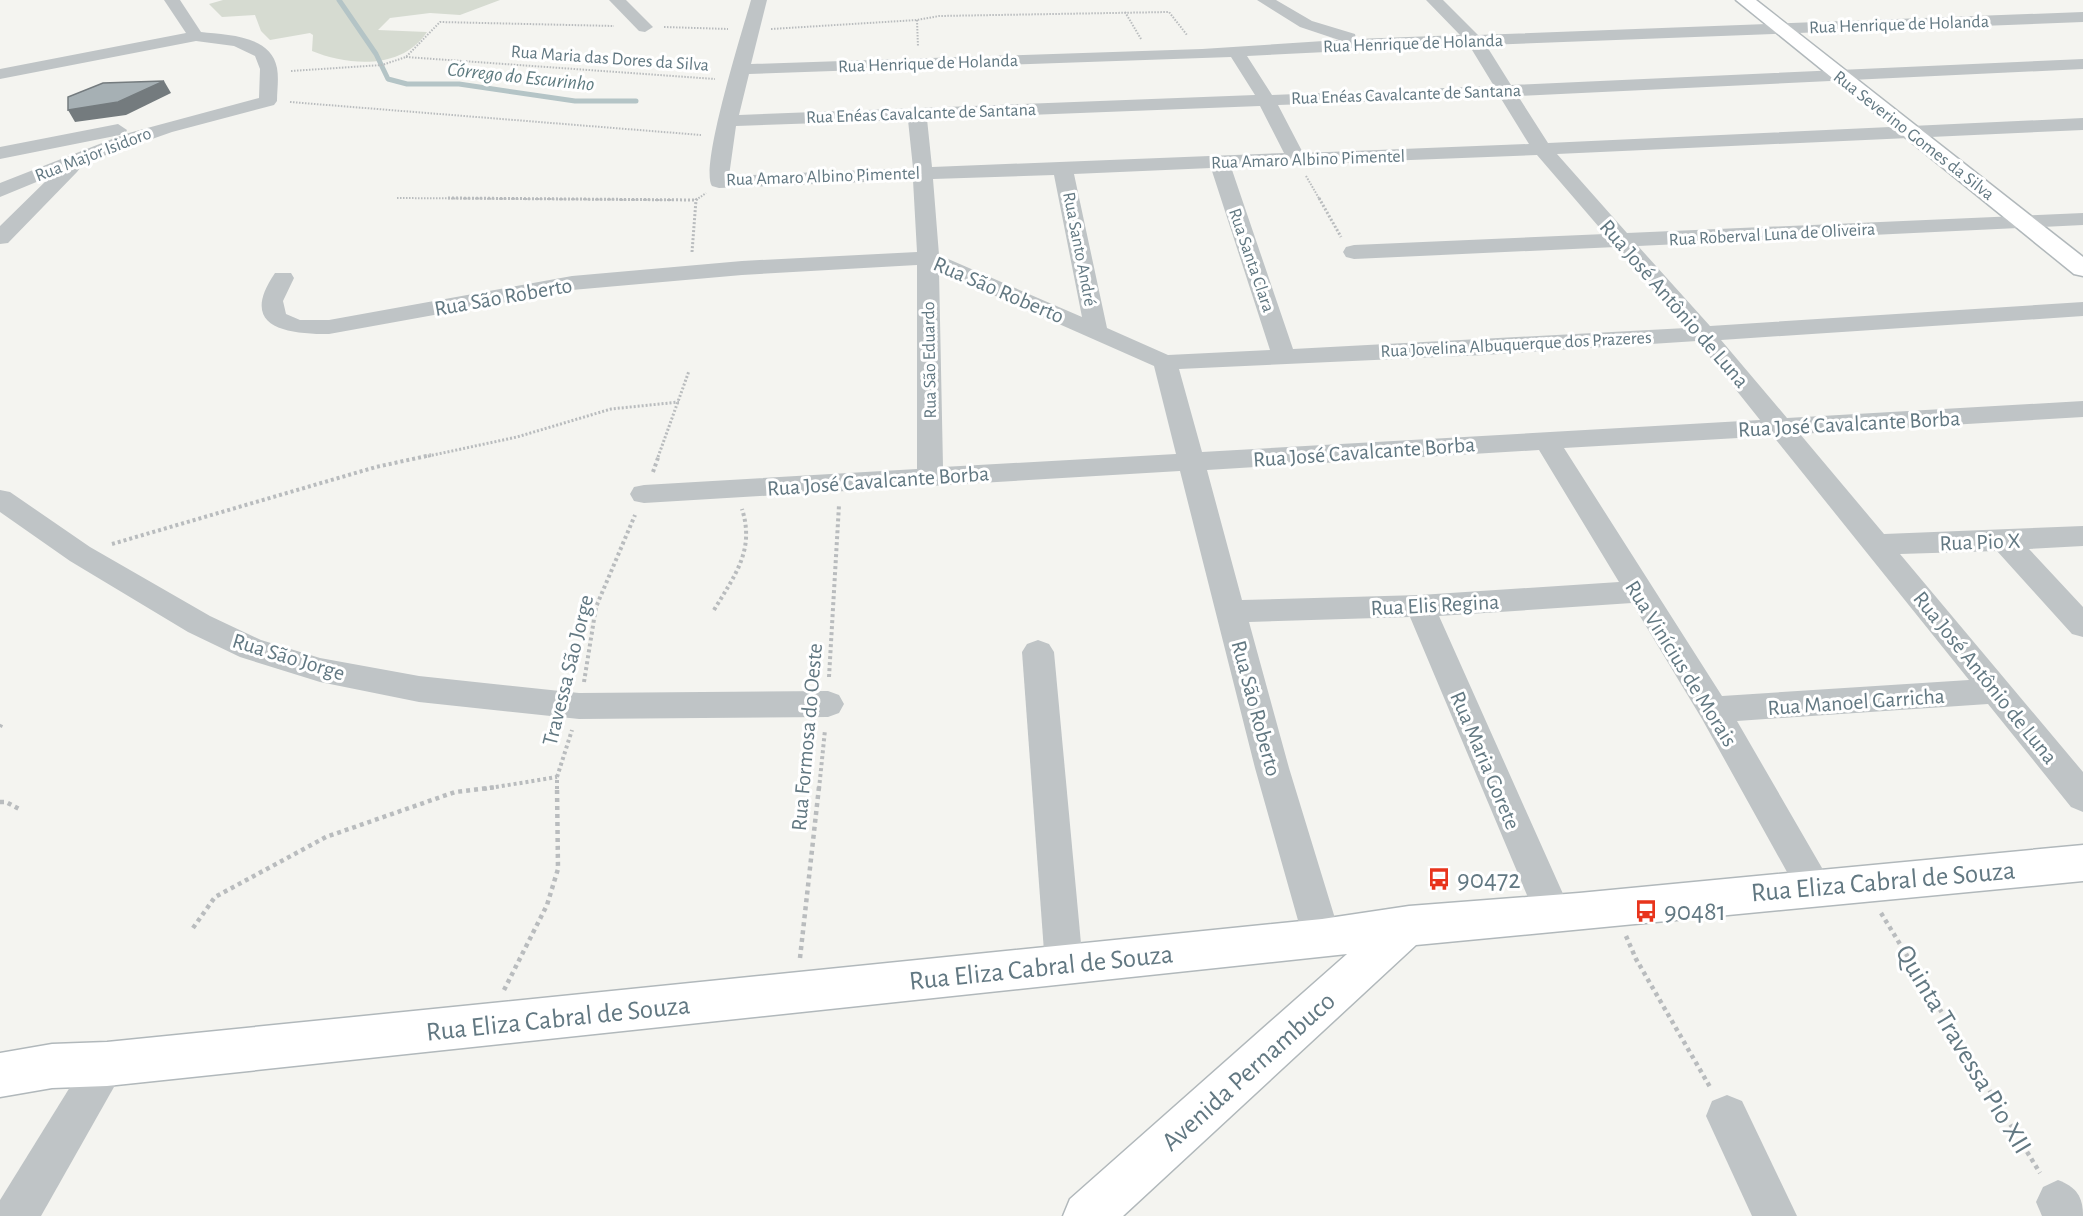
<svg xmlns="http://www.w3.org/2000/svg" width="2083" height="1216" viewBox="0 0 2083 1216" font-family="'Alegreya Sans',sans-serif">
<rect width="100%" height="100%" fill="#f4f4f0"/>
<!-- green -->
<path fill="#d6dbd1" d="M223 0H500L460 15 430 13 390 18 378 30 427 32C402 70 349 66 312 51L313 35 310 33 270 40 261 31 255 15 222 17 209 4Z"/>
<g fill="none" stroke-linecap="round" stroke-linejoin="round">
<!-- stream -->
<polyline stroke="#b4c4c6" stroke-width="5" points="339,0 376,54 388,79 407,84 459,84 575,101 636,101"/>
<!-- secondary casing -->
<g stroke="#b1b8bb" stroke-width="3">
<g id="secondary">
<polygon points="1736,0 1756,0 2083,257 2083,276 2074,274"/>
<polygon points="2083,845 2083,881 1416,945 1123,1216 1063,1216 1070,1199 1347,954 107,1086 52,1088 0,1097 0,1053 52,1044 107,1042 1322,919 1409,906 1579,893"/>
</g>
</g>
<!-- path-far3 -->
<g stroke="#b9bcbe" stroke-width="2" stroke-dasharray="1.5 1.5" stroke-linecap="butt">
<polyline points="1125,12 1141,39"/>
<polyline points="917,20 918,47"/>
<polyline points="664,27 728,29"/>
<polyline points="771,29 917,20 939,16 1169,12 1187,35"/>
<polyline points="406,57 715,79"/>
<polyline points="291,71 382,65 406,57 440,22 614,26"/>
<polyline points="290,102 701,135"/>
<polyline points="1306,176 1320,200"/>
<polyline points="397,198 672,200"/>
<polyline points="696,200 706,193"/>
</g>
<!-- path-far2 -->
<g stroke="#b9bcbe" stroke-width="3" stroke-dasharray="2 2" stroke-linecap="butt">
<polyline points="448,198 696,200"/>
<polyline points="1319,198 1341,237"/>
<polyline points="692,252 696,200 698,198"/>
<polyline points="424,457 517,437 611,409 679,402"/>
<polyline points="658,457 689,371"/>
</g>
<!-- path-far1 -->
<g stroke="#b9bcbe" stroke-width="4" stroke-dasharray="3 3" stroke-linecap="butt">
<polyline points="653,472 659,455"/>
<polyline points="112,544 376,467 431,455"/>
<path d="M714 610C735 575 755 550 742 509"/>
<polyline points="829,677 839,505"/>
<polyline points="584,682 596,607 635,515"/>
<polyline points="0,727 2,723"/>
<polyline points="484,789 557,777"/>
<polyline points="557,789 557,777 572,730"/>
<polyline points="819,789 825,730"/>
</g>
<!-- path -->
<g stroke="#b9bcbe" stroke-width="4.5" stroke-dasharray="4 4" stroke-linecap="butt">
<polyline points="0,802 6,802 21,810"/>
<polyline points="1881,913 2040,1173"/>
<polyline points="193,928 215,897 326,837 455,792 497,787"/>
<polyline points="1626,936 1636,959 1710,1087"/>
<polyline points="800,958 819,787"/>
<polyline points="504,990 547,905 558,869 557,787"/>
</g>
<!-- street -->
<g fill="#bfc4c6" fill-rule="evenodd">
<path d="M164 0H180L201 32C227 35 271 35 277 68 279 79 277 90 277 101L274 105 172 132 78 165 80 168 77 172 8 243 0 244V226L51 176 0 197V183L125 134 259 98 260 69 255 56 234 46 196 41 0 79V69L186 33Z"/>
<polygon points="609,0 626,0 653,27 645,32 639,31"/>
<path d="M751 0H767L751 64 1202 49 1339 40 1300 27 1257 0H1276L1312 21 1355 34 1356 39 1460 35 1426 0H1443L1478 35 2083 12V22L1486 45 1511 85 2083 59V69L1518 96 1548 143 2083 118V130L1557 154 1627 233 2083 213V225L1638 246 1710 326 2083 302V316L1721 340 1787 418 2083 401V417L1800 434 1884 534 2083 526V546L2029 549 2083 607V637L2072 634 1997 551 1900 554 2083 772V812L2071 807 1988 704 1737 721 1833 887 1828 899 1815 903 1802 899 1702 719 1632 603 1439 616 1572 914 1566 926 1553 931 1540 926 1410 617 1249 622 1289 768 1341 938 1335 950 1322 956 1309 950 1303 938 1255 768 1180 471 644 503 634 501 630 494 634 487 644 485 917 469V265L742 275 572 290 329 334C285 334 238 327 275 273H291L294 278 283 301 286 314 300 320H329L572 276 742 261 917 252 913 180 719 188 712 186C699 168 743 29 751 0ZM1469 45 1494 86 1272 95 1247 56ZM1231 57 1255 95 739 115 749 74ZM1500 97 1529 144 1303 153 1278 105ZM1260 106 1284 153 932 167 927 119ZM908 120 913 168 729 176 736 126ZM1537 155 1605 234 1354 245 1346 247 1343 252 1346 257 1354 259 1616 247 1686 328 1293 349 1231 167ZM1211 168 1270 350 1168 355 1107 328 1074 174ZM1054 175 1082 317 939 255 933 179ZM939 271 1154 366 1176 454 943 467ZM1697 341 1760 420 1202 452 1179 369 1484 355ZM1773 436 1969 680 1722 696 1564 448ZM1539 450 1619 582 1420 595 1242 600 1207 470Z"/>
<polygon points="118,124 127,130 125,134 0,159 0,147"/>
<polygon points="0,490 10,492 90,547 210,616 261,640 320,658 419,676 579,693 828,691 839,695 844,704 839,713 828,717 579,719 419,702 320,682 240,657 188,632 70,561 0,512"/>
<polygon points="1038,640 1049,644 1054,652 1083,965 1078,978 1064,983 1050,978 1045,965 1022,652 1027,644"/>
<polygon points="107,1044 121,1050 127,1064 41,1216 0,1216 0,1200 93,1050"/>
<polygon points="1727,1095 1742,1101 1797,1216 1752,1216 1706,1116 1712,1101"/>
<path d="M2058 1180C2076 1187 2083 1196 2083 1216H2042L2036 1202 2043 1187Z"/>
</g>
<!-- secondary -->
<use href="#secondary" fill="#fff" fill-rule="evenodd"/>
</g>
<!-- shaded-wall -->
<polygon fill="#747b7e" points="164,81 171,93 126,115 75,122 68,110"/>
<!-- building -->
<polygon fill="#a6b0b4" stroke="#747b7e" stroke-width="1.5" points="164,81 118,102 68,110 68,97 103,83"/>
<!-- icons -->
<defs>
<g id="bus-bare" transform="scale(1.8)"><path d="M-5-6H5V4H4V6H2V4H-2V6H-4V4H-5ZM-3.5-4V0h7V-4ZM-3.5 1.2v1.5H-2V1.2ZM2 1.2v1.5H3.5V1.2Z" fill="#e8341c" stroke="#fff" stroke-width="2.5" paint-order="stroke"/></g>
</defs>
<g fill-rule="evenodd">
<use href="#bus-bare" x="1439" y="879"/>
<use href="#bus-bare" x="1646" y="911"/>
</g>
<g text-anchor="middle" stroke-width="6" stroke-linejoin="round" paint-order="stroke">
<!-- far-street labels -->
<g font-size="18" fill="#627882" stroke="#fff">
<text transform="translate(1899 24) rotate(-2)" y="6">Rua Henrique de Holanda</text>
<text transform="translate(1413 43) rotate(-2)" y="6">Rua Henrique de Holanda</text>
<text transform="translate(610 58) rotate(4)" y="6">Rua Maria das Dores da Silva</text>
<text transform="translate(928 63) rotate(-2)" y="6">Rua Henrique de Holanda</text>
<text transform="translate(1406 94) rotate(-2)" y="6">Rua Enéas Cavalcante de Santana</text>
<text transform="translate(921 113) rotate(-2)" y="6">Rua Enéas Cavalcante de Santana</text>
<text transform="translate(1914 135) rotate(38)" y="6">Rua Severino Gomes da Silva</text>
<text transform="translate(93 154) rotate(-21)" y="6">Rua Major Isidoro</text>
<text transform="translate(1308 159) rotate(-2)" y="6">Rua Amaro Albino Pimentel</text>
<text transform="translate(823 176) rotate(-2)" y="6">Rua Amaro Albino Pimentel</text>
<text transform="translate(1772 234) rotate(-3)" y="6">Rua Roberval Luna de Oliveira</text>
<text transform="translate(1080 249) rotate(79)" y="6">Rua Santo André</text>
<text transform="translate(1252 260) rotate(71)" y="6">Rua Santa Clara</text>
<text transform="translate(1516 344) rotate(-3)" y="6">Rua Jovelina Albuquerque dos Prazeres</text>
<text transform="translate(929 360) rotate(-91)" y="6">Rua São Eduardo</text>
</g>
<!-- far-water labels -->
<g font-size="20" font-style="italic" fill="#5e7b80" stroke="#fff">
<text transform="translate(521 76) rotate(6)" y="7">Córrego do Escurinho</text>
</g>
<!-- street labels -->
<g font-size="22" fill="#627882" stroke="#fff">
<text transform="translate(999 289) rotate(23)" y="8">Rua São Roberto</text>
<text transform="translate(503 296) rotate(-10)" y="8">Rua São Roberto</text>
<text transform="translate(1675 303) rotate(49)" y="8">Rua José Antônio de Luna</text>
<text transform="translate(1849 423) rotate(-3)" y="8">Rua José Cavalcante Borba</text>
<text transform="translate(1364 451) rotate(-4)" y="8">Rua José Cavalcante Borba</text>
<text transform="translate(878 480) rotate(-4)" y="8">Rua José Cavalcante Borba</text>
<text transform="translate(1980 541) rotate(-2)" y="8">Rua Pio X</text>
<text transform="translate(1435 604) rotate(-3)" y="8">Rua Elis Regina</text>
<text transform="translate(289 656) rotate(17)" y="8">Rua São Jorge</text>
<text transform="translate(1682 663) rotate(58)" y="8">Rua Vinícius de Morais</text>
<text transform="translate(567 670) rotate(-76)" y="8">Travessa São Jorge</text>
<text transform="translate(1986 677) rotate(51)" y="8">Rua José Antônio de Luna</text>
<text transform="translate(1856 701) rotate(-4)" y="8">Rua Manoel Garricha</text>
<text transform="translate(1257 708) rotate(75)" y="8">Rua São Roberto</text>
<text transform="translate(806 737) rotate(-85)" y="8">Rua Formosa do Oeste</text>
<text transform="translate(1486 760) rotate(67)" y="8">Rua Maria Gorete</text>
</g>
<!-- near-poi labels -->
<g font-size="27" fill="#627882" stroke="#fff" text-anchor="start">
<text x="1457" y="888">90472</text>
<text x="1664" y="920">90481</text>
</g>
<!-- near-street labels -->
<g font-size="27" fill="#627882" stroke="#fff">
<text transform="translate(1883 881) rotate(-5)" y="9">Rua Eliza Cabral de Souza</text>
<text transform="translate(1041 967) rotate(-6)" y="9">Rua Eliza Cabral de Souza</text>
<text transform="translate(558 1018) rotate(-6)" y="9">Rua Eliza Cabral de Souza</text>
<text transform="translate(1964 1049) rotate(59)" y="9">Quinta Travessa Pio XII</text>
<text transform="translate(1248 1071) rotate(-42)" y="9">Avenida Pernambuco</text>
</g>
</g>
</svg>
